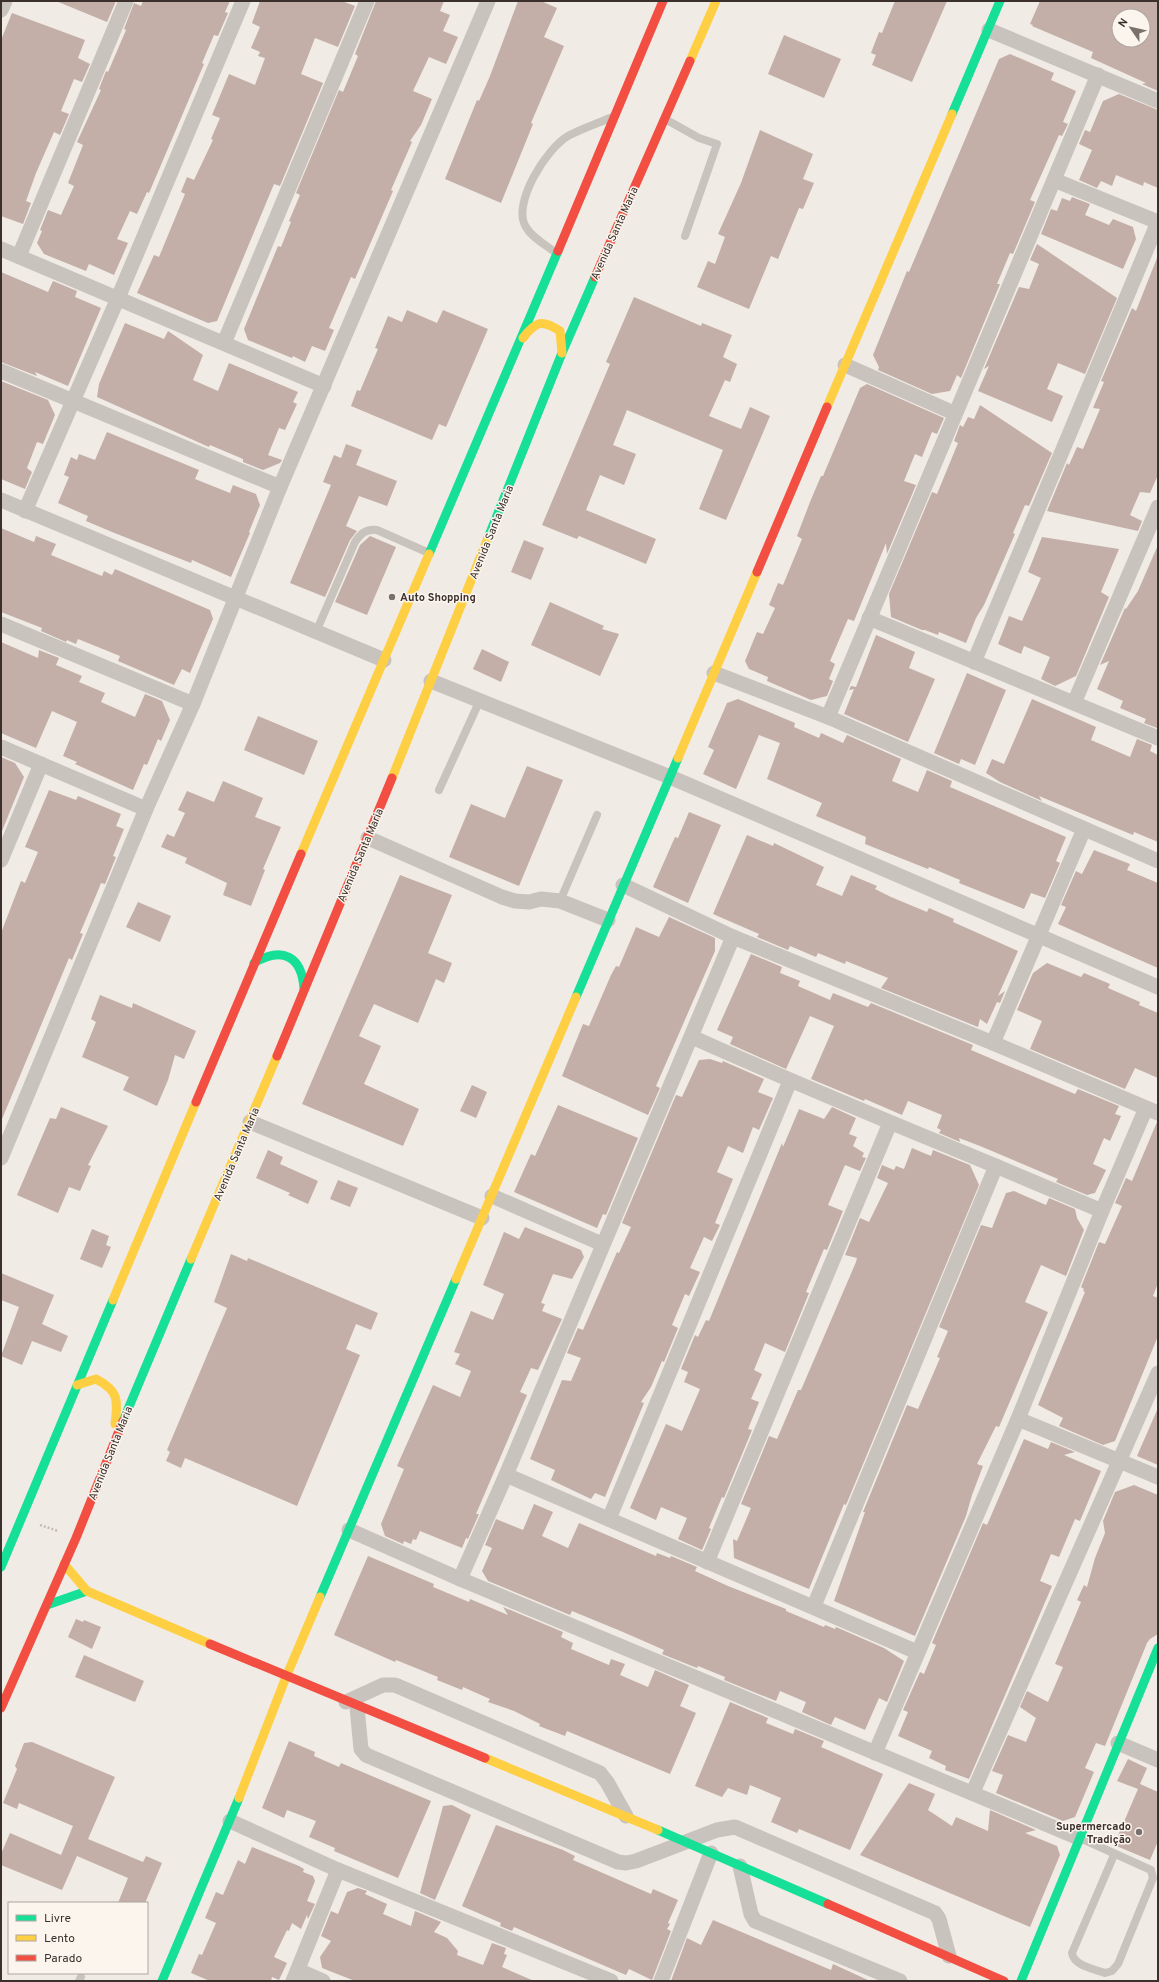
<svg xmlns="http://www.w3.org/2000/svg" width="1159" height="1982" viewBox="0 0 1159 1982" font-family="Overpass,sans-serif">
<rect width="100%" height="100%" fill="#f0ebe5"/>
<!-- building -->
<g fill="#c3afa7" fill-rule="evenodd">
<polygon points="56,1 116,1 107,22"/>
<polygon points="143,1 230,1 225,12 228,13 218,36 214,35 202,63 204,64 149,193 147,192 137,214 130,211 117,239 128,243 114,275 89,264 86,271 44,254 37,243 42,231 40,230 48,210 61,215 74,186 68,183 83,145 77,142 101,90 99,89 106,71 108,72 126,30 124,29 134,3 141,6"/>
<polygon points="260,1 342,1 355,6 338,47 315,38 301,74 323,83 280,186 274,184 217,321 208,323 137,293 154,255 159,257 185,194 181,192 187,177 194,180 213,140 211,139 220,118 212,115 229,74 255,85 265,58 258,56 260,52 251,48 260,27 252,23"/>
<polygon points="376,1 444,1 440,11 450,15 443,31 458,37 446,64 429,57 413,91 432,99 421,125 410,141 412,142 391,190 393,191 355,279 351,277 329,328 334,330 325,351 312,346 305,362 293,356 292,358 248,340 244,329 278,246 281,247 291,222 289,221 300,195 296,193 339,90 343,92 358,56 355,54"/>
<polygon points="518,1 541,1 557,8 544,37 564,46 531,123 533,124 501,203 445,179 477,100 479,101 490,76"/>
<polygon points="895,1 947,1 912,82 872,65 876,55 871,53 879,32 882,33"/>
<path d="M1040 1H1158V91L1142 84 1146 83 1091 58 1093 52 1032 26 1033 25 1030 24ZM1119 16H1143V40H1119Z"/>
<polygon points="12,13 85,40 78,58 90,64 82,82 74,79 61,111 69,114 60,135 54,132 36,173 26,201 31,203 23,224 1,216 1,40"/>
<polygon points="784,35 841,59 824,98 768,74"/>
<polygon points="1010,54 1054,73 1051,80 1076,91 1063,122 1068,124 1062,136 1059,135 1030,200 1035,202 1013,254 1010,253 997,284 1000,284 961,378 957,375 950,391 932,394 878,370 879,367 873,355 907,271 909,272 999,59"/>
<polygon points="1119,94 1158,110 1158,188 1144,182 1143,186 1116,175 1112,186 1101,181 1097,188 1079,180 1092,150 1079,144 1085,130 1090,132 1103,101"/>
<polygon points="760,130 813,154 803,179 814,183 803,209 799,208 778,259 771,256 749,309 697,287 708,261 715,264 725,237 718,234 741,183"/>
<polygon points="1072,197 1090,204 1085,215 1109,225 1113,219 1133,227 1136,239 1123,269 1041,234 1051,209 1057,211 1062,198 1070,201"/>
<polygon points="1037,244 1117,298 1085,374 1058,363 1047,389 1063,396 1052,422 978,391 989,366 984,369 1019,287 1029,289 1039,264 1030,260"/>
<polygon points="1157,258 1158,475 1150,493 1140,492 1130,515 1142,521 1138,531 1047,511 1067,463 1069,465 1077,447 1083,449 1100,409 1093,408 1104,382 1101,381 1132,308 1136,311"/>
<polygon points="1,272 48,292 53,281 77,291 75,297 101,308 68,386 35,372 37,376 1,362"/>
<polygon points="634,297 701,326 702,323 732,335 723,357 737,364 730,382 725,380 709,416 741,429 750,407 770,416 726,520 699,509 723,450 627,410 613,445 636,454 624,485 600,475 586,510 656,539 646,564 579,536 577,539 542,525 610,364 606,362"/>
<polygon points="407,310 437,323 443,310 488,329 446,427 439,424 432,440 351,406 357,390 360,391 378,349 375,348 388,316 402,322"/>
<polygon points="125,323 164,339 168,331 203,355 193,380 218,391 229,363 298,392 293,402 297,404 285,430 279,428 268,455 282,460 280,463 263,470 243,462 243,459 236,456 210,445 209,447 97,397 99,384"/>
<polygon points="1,381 48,400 55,415 43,444 37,442 27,468 32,472 25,489 1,479"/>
<polygon points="867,384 944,418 937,434 932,432 922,457 915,454 904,481 916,485 887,554 886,543 854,621 848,619 830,661 835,664 829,679 833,681 827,696 811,700 767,681 768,677 749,669 745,661 757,632 763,634 775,608 769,605 778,583 783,585 802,539 797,536 810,502 821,476 823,476 860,388"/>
<polygon points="980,405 1052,453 1029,506 1025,505 1013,533 1015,534 984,605 976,618 966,643 939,632 938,635 925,630 922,630 891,617 889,594 932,492 937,494 958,443 954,441 960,425 963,427 968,417 974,419"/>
<polygon points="107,432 199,470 195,479 230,493 233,485 256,494 260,505 249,532 250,533 231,577 192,560 191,563 112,532 86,521 88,516 58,503 69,477 64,475 71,457 77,460 79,454 95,460"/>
<polygon points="346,444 362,450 356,465 397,481 387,506 359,496 346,526 357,531 350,540 325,597 290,583 331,485 323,482 334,455 341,458"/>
<polygon points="1,528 34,542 36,536 56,544 51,555 102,576 104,571 112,575 115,569 210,610 213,619 190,673 182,669 174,685 118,661 120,656 78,639 76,644 67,640 66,642 41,631 42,628 1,612"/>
<polygon points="370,536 396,547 367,615 335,602 360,545"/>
<polygon points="1042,537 1119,549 1101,592 1109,597 1076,676 1055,686 1041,679 1050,657 1024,646 1021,654 998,644 1009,616 1022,621 1041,578 1028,572"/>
<polygon points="524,540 544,548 531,580 511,572"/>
<polygon points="1158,545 1158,724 1157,728 1144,723 1146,719 1120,708 1123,701 1097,689 1109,661 1100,665 1125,608 1126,609 1138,591"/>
<polygon points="550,602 604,626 602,629 619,634 600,676 531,645"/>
<polygon points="876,635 915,652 909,668 935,679 908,742 844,714 854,689 849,690 851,686 856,687"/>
<polygon points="1,642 38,658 39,650 59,658 56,665 82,676 79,682 105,693 101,702 135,717 145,694 162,701 170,720 161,741 158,739 147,765 144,764 133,790 75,764 77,762 63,756 77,722 52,711 36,748 1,733"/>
<polygon points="482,649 509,662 501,682 473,669"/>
<polygon points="967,673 1006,690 975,765 961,759 959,764 934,753"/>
<polygon points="738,699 795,723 794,727 819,738 821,733 843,743 847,735 901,759 892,781 918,792 927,770 952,781 950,787 1066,837 1056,861 1060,863 1045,898 1031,893 1024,909 959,883 960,880 929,867 928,869 865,844 866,837 816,816 822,803 767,779 780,743 759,735 736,789 703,774 714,750 708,747 727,703"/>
<polygon points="1032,699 1096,727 1091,740 1130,757 1137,739 1152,745 1150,751 1158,755 1158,842 1134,832 1133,835 1039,796 1042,801 1000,782 986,773 992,759 1004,764"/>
<polygon points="258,716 318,741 304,775 244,750"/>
<polygon points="1,757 15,763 24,777 2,831"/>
<polygon points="527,766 563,780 519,886 449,857 471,804 505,818"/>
<polygon points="223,781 263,798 255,817 281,827 263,869 265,870 251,906 223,895 227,883 185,863 187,858 161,847 167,834 174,837 185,813 178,810 187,791 214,802"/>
<polygon points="49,790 76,800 78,796 121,814 116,826 124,829 113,856 116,857 105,884 101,883 97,893 80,933 83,934 72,960 69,958 2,1119 1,933 21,881 25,883 38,852 25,847"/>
<polygon points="689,812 721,825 688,903 653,887 675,837 678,838"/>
<polygon points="747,835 773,846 774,843 824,867 816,885 842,896 851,875 877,886 875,889 891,897 927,912 929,908 954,919 953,922 1018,951 998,996 1005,991 1000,1003 997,1002 987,1024 980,1019 978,1027 881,988 888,978 846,961 845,964 818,953 816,957 790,946 788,950 757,937 759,934 713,914"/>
<polygon points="1094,850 1130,864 1127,870 1158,883 1158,968 1058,924 1066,907 1061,905 1076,871 1082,874"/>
<polygon points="400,875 452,895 428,953 452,963 444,983 436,979 418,1023 374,1004 359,1036 381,1046 364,1084 419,1109 403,1146 302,1104"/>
<polygon points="138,902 171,916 160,942 126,927"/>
<polygon points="669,917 715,938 715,951 656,1086 660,1088 648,1115 562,1076 583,1024 589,1026 611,975 616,966 619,967 636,927 659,937"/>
<polygon points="751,954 782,967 780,973 800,981 798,986 830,1000 833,993 868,1007 871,1003 973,1045 971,1050 1075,1094 1078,1089 1119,1106 1115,1114 1121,1116 1110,1141 1104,1138 1093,1164 1106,1170 1095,1193 1087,1195 1056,1182 1058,1179 980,1146 959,1138 960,1142 939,1133 941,1130 937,1128 942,1115 908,1101 902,1115 865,1099 864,1101 811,1079 834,1026 810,1016 786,1069 730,1044 733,1037 717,1030"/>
<polygon points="1047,963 1081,977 1084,973 1110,984 1108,988 1140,1002 1139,1005 1158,1013 1158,1078 1135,1068 1125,1089 1030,1049 1042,1021 1017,1010 1033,973"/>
<polygon points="100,995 132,1008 133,1003 196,1031 184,1059 175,1055 168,1080 157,1106 123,1090 129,1077 82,1057 96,1022 91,1019"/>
<polygon points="710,1059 722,1063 723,1061 764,1079 758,1092 773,1098 759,1130 753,1127 743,1153 728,1146 717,1172 733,1179 715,1223 720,1225 712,1241 704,1237 690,1268 700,1272 689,1296 685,1294 672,1325 678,1328 664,1362 662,1361 651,1387 641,1402 644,1403 605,1497 595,1493 591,1499 551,1480 555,1470 530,1459 562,1380 571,1381 581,1358 567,1353 578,1328 583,1330 617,1252 619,1253 631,1227 622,1223 676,1095 682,1097 699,1060"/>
<polygon points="472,1085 487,1092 476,1118 460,1111"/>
<polygon points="558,1105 638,1138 606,1215 603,1214 597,1228 514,1192 531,1154 535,1156"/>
<polygon points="61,1107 108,1126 88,1165 91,1166 80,1191 69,1187 58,1213 17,1195 50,1118 56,1119"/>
<polygon points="832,1107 856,1118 849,1134 857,1137 853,1146 864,1153 862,1157 866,1158 860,1171 845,1165 828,1205 843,1211 827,1250 824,1249 806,1292 809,1293 785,1352 765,1343 754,1370 762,1374 751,1399 759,1402 748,1429 752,1430 724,1498 722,1497 709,1528 711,1529 702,1550 678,1539 687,1518 661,1507 656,1520 630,1508 666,1424 682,1431 700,1389 684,1382 688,1372 681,1369 695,1335 698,1337 706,1320 709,1321 782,1143 783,1147 799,1109 824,1119"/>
<polygon points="1157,1122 1158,1283 1153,1296 1158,1298 1158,1336 1115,1441 1103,1445 1059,1426 1063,1418 1038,1405 1085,1292 1083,1291 1084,1289 1081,1287 1099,1242 1105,1244 1122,1206 1115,1203 1126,1178 1132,1181"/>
<polygon points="912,1148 931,1156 933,1150 970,1165 979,1185 846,1505 844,1504 809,1589 734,1558 733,1539 737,1541 751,1508 741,1504 769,1436 777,1439 798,1390 801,1390 856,1262 857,1258 845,1255 860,1218 869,1222 888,1183 877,1178 882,1165 894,1170 896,1166 904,1169"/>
<polygon points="268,1150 283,1157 280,1164 318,1181 308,1204 288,1195 290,1193 256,1178"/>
<polygon points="338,1180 358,1188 350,1207 330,1199"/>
<polygon points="1014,1191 1046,1205 1049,1198 1075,1209 1077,1218 1084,1230 1066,1276 1041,1265 1025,1302 1048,1312 999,1427 996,1426 977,1464 983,1466 972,1495 966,1516 915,1636 834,1601 865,1512 863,1512 907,1405 918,1409 940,1358 937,1357 948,1331 939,1327 981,1225 992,1228 1006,1193"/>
<polygon points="525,1227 581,1250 584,1257 572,1279 553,1274 541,1303 545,1304 542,1311 562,1319 538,1370 531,1368 520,1392 527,1395 476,1514 479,1514 468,1539 466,1538 462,1548 420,1531 416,1540 413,1539 411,1544 404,1541 403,1544 385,1536 381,1524 404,1469 397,1466 433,1385 460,1397 471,1371 455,1364 460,1354 454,1352 471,1311 493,1320 504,1294 483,1285 504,1232 519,1239"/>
<polygon points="92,1229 109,1236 106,1245 111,1247 102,1268 80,1259"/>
<polygon points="231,1254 247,1261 248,1258 378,1313 371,1330 356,1324 346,1349 360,1355 297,1506 185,1458 181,1468 166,1461 170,1452 167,1450 227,1308 214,1302"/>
<polygon points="1,1273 54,1295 42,1324 68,1336 61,1352 32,1341 22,1365 1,1356 19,1307 1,1300"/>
<polygon points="1158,1408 1158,1465 1137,1456"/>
<polygon points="1024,1439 1048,1449 1051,1442 1075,1452 1064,1455 1101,1471 1080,1521 1075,1519 1059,1557 1051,1554 1040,1581 1052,1586 969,1779 945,1770 946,1766 929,1758 932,1751 898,1736 908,1712 903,1710 920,1672 924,1674 936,1645 932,1643 983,1523 987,1525"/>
<polygon points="1134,1485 1158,1495 1158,1634 1150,1639 1147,1643 1105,1746 1096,1743 1085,1768 1094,1772 1075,1817 1063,1821 996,1793 1003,1775 992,1771 1008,1735 1026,1742 1036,1718 1020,1707 1027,1691 1048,1702 1063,1667 1055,1664 1081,1602 1077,1600 1084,1585 1087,1587 1095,1558 1105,1533 1103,1521 1115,1492"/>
<polygon points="534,1504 553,1512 542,1536 568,1548 579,1523 656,1556 657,1553 670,1558 671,1556 697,1567 695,1571 728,1586 786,1609 786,1611 824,1627 825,1625 835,1629 836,1627 884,1648 904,1661 887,1702 879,1698 865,1730 835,1717 831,1725 802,1712 806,1702 780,1691 776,1701 724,1680 725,1677 698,1666 697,1668 662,1654 664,1650 623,1632 572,1611 570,1615 488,1581 482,1571 492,1548 485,1545 496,1519 523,1530"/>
<polygon points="368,1556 434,1584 433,1587 469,1602 470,1599 508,1615 503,1607 563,1632 561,1637 573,1643 571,1649 609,1665 611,1659 625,1664 620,1675 648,1687 655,1670 689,1685 680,1706 696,1713 670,1774 567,1731 565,1736 539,1726 540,1724 514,1711 488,1702 490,1699 463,1687 462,1690 437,1680 438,1677 396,1660 395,1662 334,1635"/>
<polygon points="76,1619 83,1622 84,1620 101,1627 92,1649 68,1637"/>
<polygon points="84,1655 144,1681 135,1702 75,1677"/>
<polygon points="730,1702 768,1718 766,1723 793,1734 795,1729 824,1741 821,1747 883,1774 850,1850 799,1829 797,1833 771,1822 781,1798 750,1785 747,1795 728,1788 722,1797 695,1786"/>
<polygon points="289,1741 315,1752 314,1756 339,1767 341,1763 431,1801 398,1878 334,1851 335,1848 309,1837 316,1821 287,1810 284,1818 262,1808"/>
<polygon points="32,1742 115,1777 88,1839 143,1862 146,1856 162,1863 145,1903 118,1903 128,1878 77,1856 62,1890 1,1865 1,1854 10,1833 61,1855 73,1826 19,1803 17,1809 3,1803 17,1769 15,1766 24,1743"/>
<polygon points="1128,1759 1147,1768 1140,1784 1158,1792 1158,1841 1150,1860 1114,1845 1138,1789 1117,1781"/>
<polygon points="909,1783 935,1794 928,1810 952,1826 956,1817 988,1831 990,1810 1036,1830 1025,1833 1057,1846 1060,1855 1030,1927 860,1855"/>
<polygon points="452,1805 471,1815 435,1900 420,1893 443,1806"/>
<polygon points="496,1825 563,1850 575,1856 573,1860 651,1894 653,1889 678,1900 668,1923 670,1924 667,1929 671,1931 652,1980 629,1969 626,1975 514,1927 512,1931 500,1926 501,1923 462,1906"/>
<polygon points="252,1847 299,1866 304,1869 303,1872 313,1876 315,1881 307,1901 315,1904 308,1919 307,1915 301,1929 292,1923 289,1931 287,1930 274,1957 287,1963 279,1980 272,1977 271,1981 210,1981 191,1973 199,1954 202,1955 216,1923 205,1918 216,1892 223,1895 238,1860 245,1864"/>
<polygon points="358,1888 367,1891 365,1894 387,1904 383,1914 411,1926 415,1911 441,1922 434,1932 447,1938 458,1951 457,1955 483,1965 492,1943 506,1948 504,1954 507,1955 502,1967 534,1981 355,1981 322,1968 320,1957 331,1941 321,1936 331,1911 338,1914 347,1892"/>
<polygon points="713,1920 831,1970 833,1964 870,1981 671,1981 687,1938 701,1945"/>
</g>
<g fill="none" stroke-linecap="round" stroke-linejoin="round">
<!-- path -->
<polyline stroke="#c2bbb6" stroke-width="2.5" stroke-dasharray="2 2" stroke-linecap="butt" points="40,1525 58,1531"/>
<!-- lane -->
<g stroke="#c9c3be" stroke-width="8">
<polyline points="665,119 699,138 717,144 685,236"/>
<path d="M556 253C546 245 532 238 526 227 511 204 547 148 568 136 581 129 596 124 610 118"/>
<path d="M316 632 355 542C361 533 366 529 377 530L429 553"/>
<polyline points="439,790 480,700"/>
<polyline points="560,901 597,815"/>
<path d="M1080 1838 1151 1870 1153 1878 1118 1964 1112 1971 1105 1973C1094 1969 1074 1966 1072 1953L1114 1855"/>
<polyline points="79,1981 81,1977"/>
</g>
<!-- street -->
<g stroke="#c9c3be" stroke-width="15">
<polyline points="1,10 5,1"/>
<polyline points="989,30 1158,101"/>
<polyline points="1054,180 1158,222"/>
<polyline points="1,249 324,386"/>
<polyline points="19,256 126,1"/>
<polyline points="224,343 367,1"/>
<polyline points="845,365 954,413"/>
<polyline points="1,371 280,487"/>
<polyline points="1,500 384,660"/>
<polyline points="25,511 118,298 243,1"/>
<polyline points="869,618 1158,738"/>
<polyline points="1,624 193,704"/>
<polyline points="974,662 1158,222"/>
<polyline points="714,673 828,717 1158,861"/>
<polyline points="431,681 670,777 1158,987"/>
<polyline points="1074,703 1158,507"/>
<polyline points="828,717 1098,75"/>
<polyline points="1,747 146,809"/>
<polyline points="368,838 502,897 515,901 529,902 541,899 560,901 608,920"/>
<polyline points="1,860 41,764"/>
<polyline points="623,885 733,937 993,1043 1158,1113"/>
<path d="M692 1037C827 1098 965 1152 1102 1211"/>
<polyline points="993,1043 1084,829"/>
<polyline points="250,1122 482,1218"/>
<polyline points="1,1158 146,809 193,704 280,487 488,1"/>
<polyline points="492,1196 602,1244"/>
<polyline points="1018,1419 1158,1477"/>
<polyline points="506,1475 917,1652"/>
<polyline points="609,1519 790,1081"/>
<polyline points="349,1530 460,1579 1079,1838"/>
<polyline points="707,1562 890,1123"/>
<polyline points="460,1579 506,1475 733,937"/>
<polyline points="814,1606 996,1166"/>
<polyline points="346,1702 383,1685 395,1685 600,1773 607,1782 626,1816"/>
<polyline points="357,1707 361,1749 366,1755 618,1862 626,1863 636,1861 717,1830 735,1827 935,1913 939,1919 949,1956"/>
<polyline points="1118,1743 1158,1760"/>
<polyline points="875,1753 1018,1419 1102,1211 1146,1108"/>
<polyline points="973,1792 1158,1373"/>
<polyline points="230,1821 338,1870 293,1981"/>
<polyline points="740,1866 751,1914 755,1921 900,1981"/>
<polyline points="338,1870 611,1981"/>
<polyline points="298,1970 323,1981"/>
<polyline points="661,1981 711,1853"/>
</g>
<!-- fast -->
<g stroke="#16e098" stroke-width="9">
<polyline points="952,114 1000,1"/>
<polyline points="488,538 562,353 595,277"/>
<polyline points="429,554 558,251"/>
<path d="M254 963C282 946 302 956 304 989"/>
<polyline points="576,997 678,758"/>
<polyline points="123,1421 191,1259"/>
<polyline points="1,1567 113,1300"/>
<polyline points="320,1597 456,1279"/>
<polyline points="47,1605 87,1591"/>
<polyline points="658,1830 828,1904"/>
<polyline points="162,1981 239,1798"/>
<polyline points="1021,1981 1158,1648"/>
</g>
<!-- slow -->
<g stroke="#ffcf43" stroke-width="9">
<polyline points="690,61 716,1"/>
<path d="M523 338C536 321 542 319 560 331L562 353"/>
<polyline points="827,407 952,114"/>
<polyline points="678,758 757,572"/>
<polyline points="392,778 488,538"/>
<polyline points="301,854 429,554"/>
<polyline points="191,1259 277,1056"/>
<polyline points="456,1279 576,997"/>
<polyline points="113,1300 196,1102"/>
<path d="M77 1385 96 1379C119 1391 118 1400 115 1424"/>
<polyline points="64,1564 87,1591 210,1644"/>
<polyline points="485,1758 658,1830"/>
<polyline points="239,1798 286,1677 320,1597"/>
</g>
<!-- jam -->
<g stroke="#f24e42" stroke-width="9">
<polyline points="558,251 663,1"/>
<polyline points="595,277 690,61"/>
<polyline points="757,572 827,407"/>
<polyline points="277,1056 392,778"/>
<polyline points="196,1102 301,854"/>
<polyline points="210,1644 485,1758"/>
<polyline points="1,1708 76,1538 123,1421"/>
<polyline points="828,1904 1004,1981"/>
</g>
</g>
<!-- markers -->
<g fill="#7a716c" stroke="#fbf5ee" stroke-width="1.5">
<circle cx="392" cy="597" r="4"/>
<circle cx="1139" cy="1832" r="4"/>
</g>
<g text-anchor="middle" stroke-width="3" stroke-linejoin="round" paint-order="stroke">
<!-- street labels -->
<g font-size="11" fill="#3b302b" stroke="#fbf5ee">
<text transform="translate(614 233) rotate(-66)" y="4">Avenida Santa Maria</text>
<text transform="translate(491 532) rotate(-68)" y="4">Avenida Santa Maria</text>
<text transform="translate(360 855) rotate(-67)" y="4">Avenida Santa Maria</text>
<text transform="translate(236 1154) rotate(-67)" y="4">Avenida Santa Maria</text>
<text transform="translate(110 1453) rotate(-68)" y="4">Avenida Santa Maria</text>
</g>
<!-- poi labels -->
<g font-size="11" font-weight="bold" fill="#3b302b" stroke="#fbf5ee" text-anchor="start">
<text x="400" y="601">Auto Shopping</text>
<text x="1131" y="1830" text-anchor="end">Supermercado<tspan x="1131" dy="13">Tradição</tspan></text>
</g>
</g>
<!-- border -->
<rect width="1159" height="1982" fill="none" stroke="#3b302b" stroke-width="4"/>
<!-- legend -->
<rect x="8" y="1902" width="140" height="72" fill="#fbf5ee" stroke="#aea6a0"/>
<rect x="16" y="1915" width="20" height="6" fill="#16e098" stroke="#aea6a0"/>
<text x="44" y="1922" font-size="12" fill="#3b302b">Livre</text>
<rect x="16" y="1935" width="20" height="6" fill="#ffcf43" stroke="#aea6a0"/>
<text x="44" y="1942" font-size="12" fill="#3b302b">Lento</text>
<rect x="16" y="1955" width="20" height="6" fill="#f24e42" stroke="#aea6a0"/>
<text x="44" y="1962" font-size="12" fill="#3b302b">Parado</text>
<!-- north arrow -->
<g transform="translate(1131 28) rotate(304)"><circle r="19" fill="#fbf5ee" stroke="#aea6a0"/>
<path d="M0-3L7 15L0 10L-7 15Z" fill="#7a716c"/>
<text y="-6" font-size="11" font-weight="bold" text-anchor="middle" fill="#3b302b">N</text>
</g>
</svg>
